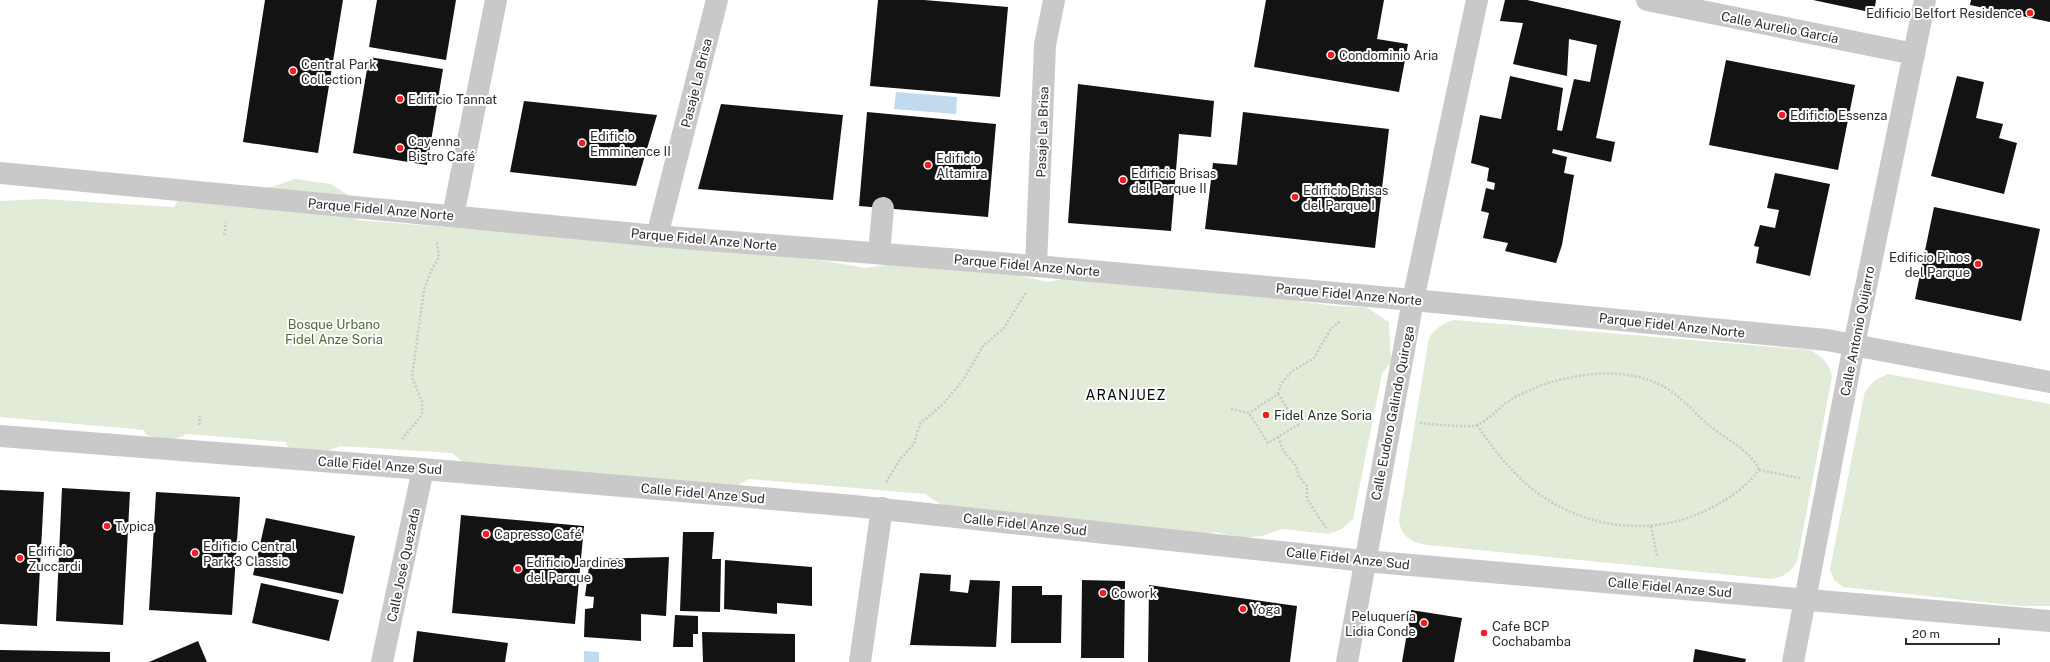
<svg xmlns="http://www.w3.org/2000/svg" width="2050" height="662" viewBox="0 0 2050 662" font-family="'Public Sans',sans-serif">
<rect width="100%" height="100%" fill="#fff"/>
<!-- green -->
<g fill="#e1ebd7">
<path d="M295 179 331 184 351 197 353 216 357 220 705 248 826 261 865 268 886 265 915 266 1017 275 1048 282 1116 269 1274 295 1298 301 1334 306 1366 307 1389 322 1391 362 1382 374 1353 519 1342 529 1329 534 1282 529 1262 536 1243 538 1214 532 1193 537 943 506 925 494 749 479 729 490 558 485 538 490 483 479 452 453 341 446 316 455 289 450 286 442 186 434C172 443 160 440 145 434L144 430 0 417V201L43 199 174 207 180 197 259 191Z"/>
<path d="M1454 320 1810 350C1823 358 1829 362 1832 377L1797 562C1789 573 1784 577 1771 579L1427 545C1411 542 1401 537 1399 520L1429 338C1436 328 1442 323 1454 320Z"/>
<polygon points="1888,374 2050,404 2050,606 2019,606 1843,587 1834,580 1830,569 1865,391 1875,380"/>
</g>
<!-- water -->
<g fill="#c1daee">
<polygon points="896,92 957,97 956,114 894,109"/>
<polygon points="584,651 599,652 599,662 584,662"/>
</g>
<!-- building -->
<g fill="#131313">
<polygon points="265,0 343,0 318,153 243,142"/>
<polygon points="377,0 456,0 446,60 369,47"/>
<polygon points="878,0 924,0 1008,7 1000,97 870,86"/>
<polygon points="1266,0 1384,0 1377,39 1408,44 1399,92 1254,67"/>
<polygon points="1505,0 1527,0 1621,21 1596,138 1615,142 1611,162 1553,149 1552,153 1567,157 1564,173 1574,175 1562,245 1556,263 1505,251 1508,243 1483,238 1489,213 1481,211 1486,188 1494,190 1495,183 1487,181 1489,168 1471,163 1480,115 1501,119 1510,76 1563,88 1557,130 1562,131 1574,79 1590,82 1597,45 1569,39 1567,76 1513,64 1523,23 1500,21"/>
<polygon points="1813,0 1876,0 1874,13"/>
<polygon points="1971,0 2050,0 2050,22 1970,5"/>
<polygon points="369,57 443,69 427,165 353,153"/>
<polygon points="1726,60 1855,85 1838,170 1709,145"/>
<polygon points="1957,76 1984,82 1976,118 2003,124 1999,138 2017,143 2004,194 1931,176"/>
<polygon points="1078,84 1214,101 1211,137 1179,134 1171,231 1068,223"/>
<polygon points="524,101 657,115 636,186 510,172"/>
<polygon points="721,104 843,115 833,200 698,189"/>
<polygon points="867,112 996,124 988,217 859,206"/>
<polygon points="1243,112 1389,129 1375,248 1205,229 1213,163 1237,165"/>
<polygon points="1775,173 1830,184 1810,276 1756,263 1759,247 1754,246 1760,225 1775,228 1779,210 1767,208"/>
<polygon points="1934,207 2040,229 2021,321 1915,299"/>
<polygon points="62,488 130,492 123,625 56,621"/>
<polygon points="0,490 44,492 37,626 0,624"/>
<polygon points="156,492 240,497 232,615 149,610"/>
<polygon points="461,515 584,526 575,624 452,613"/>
<polygon points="266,518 355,536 343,594 253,575"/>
<polygon points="683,532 714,532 712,559 721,559 720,612 680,611"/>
<polygon points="669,557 666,616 641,614 641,641 584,637 585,609 593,608 594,597 585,596 590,559"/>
<polygon points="725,560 812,567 812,606 777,603 777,614 724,609"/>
<polygon points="920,573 951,575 950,591 968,593 970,580 1000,581 996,647 910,645"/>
<polygon points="1082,580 1125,581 1124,658 1081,658"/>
<polygon points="261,583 339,600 329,641 252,623"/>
<polygon points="1149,585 1297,606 1290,662 1148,662"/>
<polygon points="1012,586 1042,586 1042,595 1062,595 1061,643 1011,643"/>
<polygon points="1411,610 1462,618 1454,662 1402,662"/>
<polygon points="675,615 698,616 698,634 693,634 693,647 673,647"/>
<polygon points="417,631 508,643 505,662 413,662"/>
<polygon points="702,632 795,634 795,662 703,662"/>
<polygon points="198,641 207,662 149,662"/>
<polygon points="1695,649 1746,659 1745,662 1693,662"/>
<polygon points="0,650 110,652 110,662 0,662"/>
</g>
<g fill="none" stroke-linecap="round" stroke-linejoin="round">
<!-- path -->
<g stroke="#c9c9c9" stroke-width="2.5" stroke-dasharray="2 2" stroke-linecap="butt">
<polyline points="224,235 226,222"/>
<polyline points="1278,394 1281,384 1291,372 1314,358 1330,330 1340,321"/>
<polyline points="1231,409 1249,413 1268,443 1298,425 1278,394 1249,413"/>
<path d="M1420 423C1430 424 1470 428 1477 425 1489 420 1498 408 1509 401 1547 377 1611 364 1654 382 1675 390 1690 408 1706 423 1723 438 1750 449 1759 470"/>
<polyline points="199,425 200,416"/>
<path d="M1477 425C1490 444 1504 463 1521 479 1568 524 1639 539 1698 514 1721 504 1744 490 1759 470"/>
<polyline points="1278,437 1283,450 1296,466 1299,477 1307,486 1307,499 1326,528"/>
<polyline points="402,439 422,415 422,402 412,377 424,290 431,271 439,257 437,242"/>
<polyline points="1759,470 1800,478"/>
<polyline points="886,482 901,458 914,444 920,424 943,404 963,380 983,346 1004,328 1026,292"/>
<polyline points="1651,526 1657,557"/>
</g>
<!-- minor -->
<g stroke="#c9c9c9" stroke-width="22">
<polyline points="1647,0 1914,54"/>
<polyline points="0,173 657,236 1036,266 1413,300 1827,340 2050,382"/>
<polyline points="453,216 496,0"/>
<polyline points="657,236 717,0"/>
<polyline points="879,253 883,208"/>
<polyline points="1036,266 1045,45 1054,0"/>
<polyline points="0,436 423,469 854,506 1365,561 2050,621"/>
<polyline points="382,662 423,469"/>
<polyline points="860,662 882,508"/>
<polyline points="1347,662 1413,300 1477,0"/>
<polyline points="1793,662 1854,345 1925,0"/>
</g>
</g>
<!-- markers -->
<g fill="#f51b21" stroke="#fff" stroke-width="1.5">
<circle cx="2030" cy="13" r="4"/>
<circle cx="1331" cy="55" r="4"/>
<circle cx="293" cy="71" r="4"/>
<circle cx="400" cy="99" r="4"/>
<circle cx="1782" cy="115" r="4"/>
<circle cx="582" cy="143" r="4"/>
<circle cx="400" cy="148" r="4"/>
<circle cx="928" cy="165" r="4"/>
<circle cx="1123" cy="180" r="4"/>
<circle cx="1295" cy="197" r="4"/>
<circle cx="1978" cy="264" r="4"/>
<circle cx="1266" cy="415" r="4"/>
<circle cx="107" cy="526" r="4"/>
<circle cx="486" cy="534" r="4"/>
<circle cx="195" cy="553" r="4"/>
<circle cx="20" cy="558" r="4"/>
<circle cx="518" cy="569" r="4"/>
<circle cx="1103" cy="593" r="4"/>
<circle cx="1243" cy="609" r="4"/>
<circle cx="1424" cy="623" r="4"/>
<circle cx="1484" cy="633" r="4"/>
</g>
<g text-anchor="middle" stroke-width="4" stroke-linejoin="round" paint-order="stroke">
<!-- poi labels -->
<g font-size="13" fill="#2c2c2c" stroke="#fff" text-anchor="start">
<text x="2022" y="18" text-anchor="end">Edificio Belfort Residence</text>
<text x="1339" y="60">Condominio Aria</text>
<text x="301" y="69">Central Park<tspan x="301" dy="15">Collection</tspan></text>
<text x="408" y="104">Edificio Tannat</text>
<text x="1790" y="120">Edificio Essenza</text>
<text x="590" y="141">Edificio<tspan x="590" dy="15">Emminence II</tspan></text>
<text x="408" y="146">Cayenna<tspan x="408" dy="15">Bistro Café</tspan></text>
<text x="936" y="163">Edificio<tspan x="936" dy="15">Altamira</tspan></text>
<text x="1131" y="178">Edificio Brisas<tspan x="1131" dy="15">del Parque II</tspan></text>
<text x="1303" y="195">Edificio Brisas<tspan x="1303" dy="15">del Parque I</tspan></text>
<text x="1970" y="262" text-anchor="end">Edificio Pinos<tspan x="1970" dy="15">del Parque</tspan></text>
<text x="1274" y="420">Fidel Anze Soria</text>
<text x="115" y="531">Typica</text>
<text x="494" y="539">Capresso Café</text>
<text x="203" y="551">Edificio Central<tspan x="203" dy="15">Park 3 Classic</tspan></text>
<text x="28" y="556">Edificio<tspan x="28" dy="15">Zuccardi</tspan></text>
<text x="526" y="567">Edificio Jardines<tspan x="526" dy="15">del Parque</tspan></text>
<text x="1111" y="598">Cowork</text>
<text x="1251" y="614">Yoga</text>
<text x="1416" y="621" text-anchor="end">Peluquería<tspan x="1416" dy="15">Lidia Conde</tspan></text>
<text x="1492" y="631">Cafe BCP<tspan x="1492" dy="15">Cochabamba</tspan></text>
</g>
<!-- street labels -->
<g font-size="13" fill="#2c2c2c" stroke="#fff">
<text transform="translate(1780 27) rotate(11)" y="5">Calle Aurelio García</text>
<text transform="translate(696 83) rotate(-76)" y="5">Pasaje La Brisa</text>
<text transform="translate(1042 132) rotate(-88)" y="5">Pasaje La Brisa</text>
<text transform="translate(381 209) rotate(5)" y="5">Parque Fidel Anze Norte</text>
<text transform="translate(704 239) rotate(5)" y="5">Parque Fidel Anze Norte</text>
<text transform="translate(1027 265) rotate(5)" y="5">Parque Fidel Anze Norte</text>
<text transform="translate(1349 294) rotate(5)" y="5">Parque Fidel Anze Norte</text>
<text transform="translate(1672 325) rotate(6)" y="5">Parque Fidel Anze Norte</text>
<text transform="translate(1857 331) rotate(-79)" y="5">Calle Antonio Quijarro</text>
<text transform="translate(1392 413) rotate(-79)" y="5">Calle Eudoro Galindo Quiroga</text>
<text transform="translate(380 465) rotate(4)" y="5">Calle Fidel Anze Sud</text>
<text transform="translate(703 493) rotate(5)" y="5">Calle Fidel Anze Sud</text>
<text transform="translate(1025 524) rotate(6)" y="5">Calle Fidel Anze Sud</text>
<text transform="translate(1348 558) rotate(6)" y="5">Calle Fidel Anze Sud</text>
<text transform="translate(403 565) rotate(-78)" y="5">Calle José Quezada</text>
<text transform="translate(1670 587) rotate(5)" y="5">Calle Fidel Anze Sud</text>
</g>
<!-- park labels -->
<g font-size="13" fill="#4c6b36" stroke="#fff">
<text x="334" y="329">Bosque Urbano<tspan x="334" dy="15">Fidel Anze Soria</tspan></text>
</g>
<!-- neighbourhood labels -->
<g font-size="14" letter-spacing="1" fill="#000" stroke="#fff">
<text x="1126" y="400">ARANJUEZ</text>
</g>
</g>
<!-- scale -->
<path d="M1906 638v6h93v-6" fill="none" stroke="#2c2c2c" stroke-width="2"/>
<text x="1912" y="638" font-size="12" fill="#2c2c2c" stroke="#ffffff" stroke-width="3" paint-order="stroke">20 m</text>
</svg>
